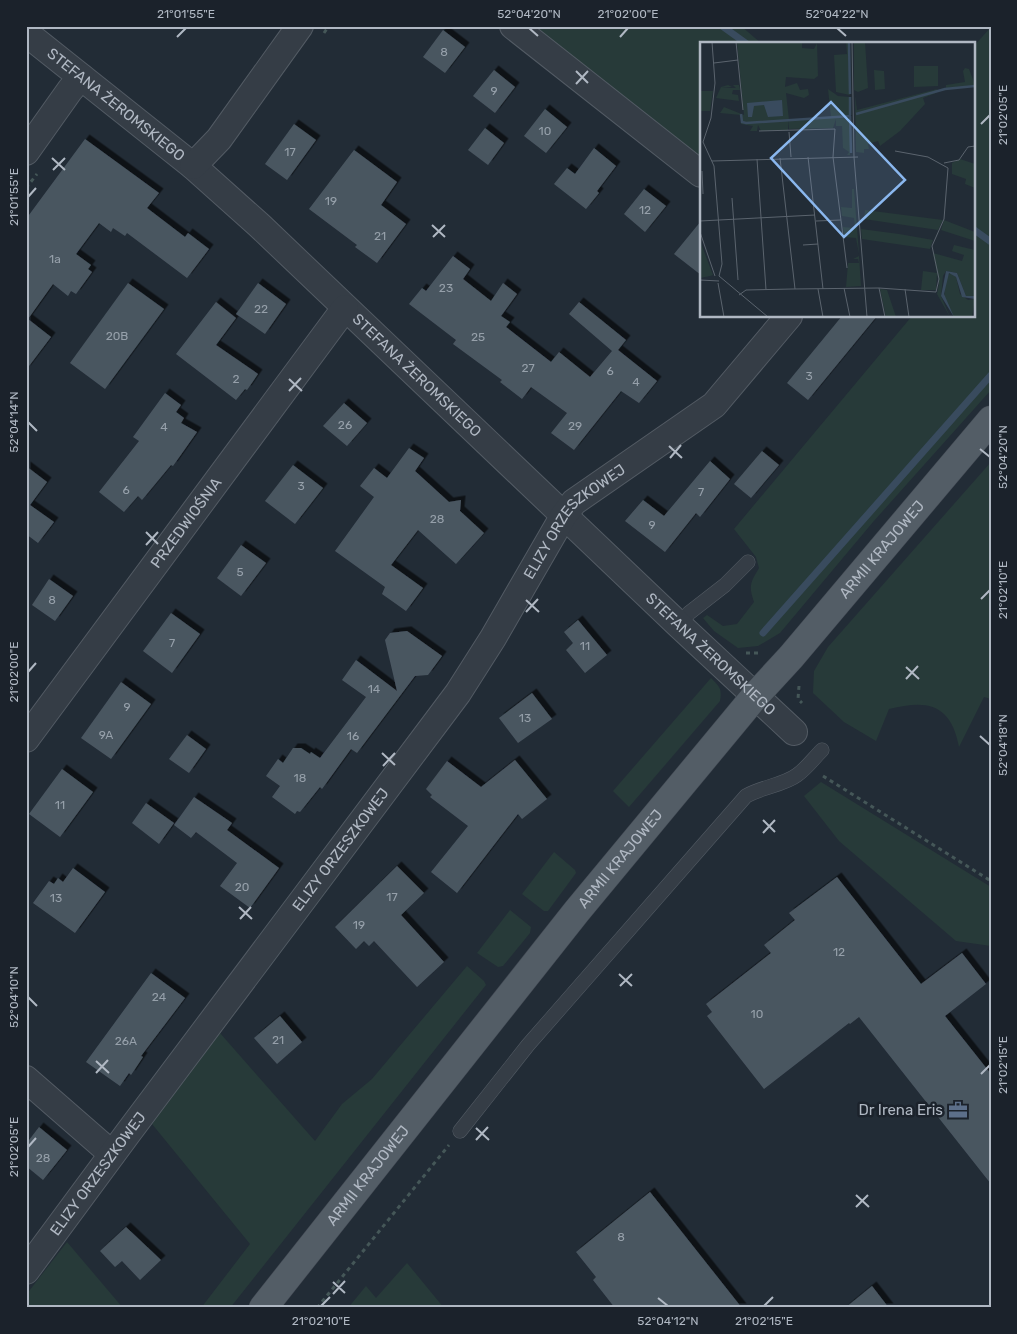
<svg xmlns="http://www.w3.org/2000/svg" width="1017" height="1334" viewBox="0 0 1017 1334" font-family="Rubik,sans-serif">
<defs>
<filter id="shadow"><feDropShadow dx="4.5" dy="-4.5" stdDeviation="0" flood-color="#0009"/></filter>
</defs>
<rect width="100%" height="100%" fill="#222c36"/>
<!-- green -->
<g fill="#273a39">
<polygon points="530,26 741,26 762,44 701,44 701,162"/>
<path d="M991 27V390L873 522 780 633 758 646 738 648 714 631 703 618 707 615 723 626 737 624 754 602C748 585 751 582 759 568L756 557 734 529 912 316H973V47Z"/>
<path d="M991 462V699L984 697 959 747C951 704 928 699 889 709L876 741 844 722 813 693 814 671 828 647Z"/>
<path d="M711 678C720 687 722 689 720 701L629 807 613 791Z"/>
<polygon points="821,782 991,887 991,946 956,941 839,841 804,796"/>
<polygon points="554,852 575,870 576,873 548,911 544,911 522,894"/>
<polygon points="510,910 531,927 530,933 503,966 498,967 477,953"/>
<polygon points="467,966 484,981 486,985 230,1308 201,1308 250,1244 152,1124 220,1033 315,1141 342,1104 372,1079"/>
<polygon points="67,1242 123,1308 26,1308 26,1295"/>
<polygon points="407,1263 444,1308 348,1308 366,1286 376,1298"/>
</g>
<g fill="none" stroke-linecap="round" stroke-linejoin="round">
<!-- stream -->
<g stroke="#394b5e" stroke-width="7">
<polyline points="722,26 747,44"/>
<polyline points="973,229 991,242"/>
<polyline points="763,633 991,375"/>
</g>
</g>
<!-- building -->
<g fill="#4a5661" filter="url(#shadow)">
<polygon points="443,30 465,47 445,73 423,57"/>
<polygon points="494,70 515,87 495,113 473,96"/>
<polygon points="545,109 567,127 546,153 524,136"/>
<polygon points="294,124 316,140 287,180 265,164"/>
<polygon points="485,128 504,143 488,165 468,150"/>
<polygon points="85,139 159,193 147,208 185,237 188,233 209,249 187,278 127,233 125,236 113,228 111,232 99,223 76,254 91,265 88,269 92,272 76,294 71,291 68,296 53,284 28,319 51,337 26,370 26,219"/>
<polygon points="594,148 616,166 597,191 599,193 586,209 554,184 567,168 575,174"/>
<polygon points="354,150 397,182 381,205 406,224 377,263 355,247 357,245 309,209"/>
<polygon points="644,189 666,206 645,232 624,214"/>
<polygon points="701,221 701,275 674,254"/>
<polygon points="453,256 470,269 463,279 491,301 503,283 517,294 501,316 510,322 506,327 551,362 559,352 590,377 612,351 569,314 579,302 626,340 618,350 657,381 639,403 621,391 574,450 551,433 567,413 531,387 522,399 500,382 502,380 453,344 456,340 409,304 422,288 426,291"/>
<polygon points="128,283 164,309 105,389 70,363"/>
<polygon points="258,283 286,304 265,334 236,314"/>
<polygon points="216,302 236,318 216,345 258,374 247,390 245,389 236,400 176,354"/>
<polygon points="842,316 877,316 808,400 787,383"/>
<polygon points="165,393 181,405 176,412 184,418 181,423 197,432 173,466 171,465 142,500 138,496 124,512 99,492 139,441 133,437"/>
<polygon points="344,403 367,423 347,446 323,426"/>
<polygon points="409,448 424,458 415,471 449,502 461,500 460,511 484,533 456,564 418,530 391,565 423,588 406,611 382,594 385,587 335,551 374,497 360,486 374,468 387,478"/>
<polygon points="762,451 779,465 751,498 734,484"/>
<polygon points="710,461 730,479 700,517 696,513 665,552 625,521 643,500 664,516"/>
<polygon points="293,465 323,488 295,524 265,501"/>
<polygon points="26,466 47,482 30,505 54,522 38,543 26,534"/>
<polygon points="241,545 266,563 241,596 217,578"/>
<polygon points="49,579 73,596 55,621 32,605"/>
<polygon points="171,613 200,634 172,673 143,651"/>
<polygon points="578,620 607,655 585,673 566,650 573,643 564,632"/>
<polygon points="407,631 442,656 428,675 415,676 357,753 351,749 322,789 320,787 300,812 297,811 295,814 272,797 280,786 266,776 278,759 283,763 293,748 301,748 310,754 311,752 320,758 366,697 342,680 356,660 397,691 385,640 390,633"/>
<polygon points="121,682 151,704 111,759 81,738"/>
<polygon points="532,693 552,719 518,743 499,718"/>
<polygon points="187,735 206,749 189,773 169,759"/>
<polygon points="515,760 547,799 522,819 518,814 457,893 431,872 468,826 430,797 432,795 426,789 447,761 481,787"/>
<polygon points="62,769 93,792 60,837 29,814"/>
<polygon points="194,797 232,823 227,830 279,868 250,908 220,886 237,863 196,832 191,838 174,825"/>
<polygon points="146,803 174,823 159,844 132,823"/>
<polygon points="397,866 424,893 401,915 444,962 417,987 374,941 369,946 364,941 356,949 335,927"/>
<polygon points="73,868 105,892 75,933 33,903 49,881 54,884 58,878 63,882"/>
<polygon points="837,877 921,984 962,953 986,984 945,1016 991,1074 991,1184 859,1017 850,1024 849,1023 764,1089 707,1016 712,1012 706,1004 771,953 764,945 795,920 789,913"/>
<polygon points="151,973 185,998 141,1056 143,1057 131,1075 129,1073 120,1086 86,1062"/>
<polygon points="280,1016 302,1042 277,1064 254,1038"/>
<polygon points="39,1127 67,1150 43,1180 26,1166 26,1144"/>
<polygon points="650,1192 670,1217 742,1308 615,1308 593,1280 596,1277 576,1252"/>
<polygon points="126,1227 161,1260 140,1280 122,1261 115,1267 100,1251"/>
<polygon points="872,1286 889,1308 845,1308"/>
</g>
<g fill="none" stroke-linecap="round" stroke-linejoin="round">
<!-- lane casing -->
<g stroke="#535b64" stroke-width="15">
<g id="lane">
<polyline points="679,625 689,613 725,585 748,562"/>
<path d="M460 1131 528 1045 746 796C761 787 784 785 797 775 806 769 814 758 822 750"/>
</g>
</g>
<!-- street casing -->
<g stroke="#535b64" stroke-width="28">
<g id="street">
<polyline points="513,26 701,174"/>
<path id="s1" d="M26 33 193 166 259 225 679 625 794 732"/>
<polyline points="26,152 70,90 81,77"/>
<polyline points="193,166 219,139 300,26"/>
<path id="s2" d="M26 739 345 308"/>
<polyline points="26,1079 112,1154"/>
<path id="s3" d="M26 1271 128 1133 458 693 493 638 564 515 574 502 714 405 789 316"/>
</g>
</g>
<!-- primary casing -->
<g stroke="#3f4650" stroke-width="29">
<g id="primary">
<path id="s4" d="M263 1308 577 911 756 695 791 657 991 420"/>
</g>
</g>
<!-- path -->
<g stroke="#455758" stroke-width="3" stroke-dasharray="4 4" stroke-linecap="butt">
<polyline points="324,33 329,26"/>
<polyline points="26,188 37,174"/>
<polyline points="746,653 760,653"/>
<polyline points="799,686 798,699 802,703"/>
<polyline points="823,776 991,881"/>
<polyline points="317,1308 449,1145"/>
</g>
<!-- lane -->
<use href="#lane" stroke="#353d46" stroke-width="14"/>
<!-- street -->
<use href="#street" stroke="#353d46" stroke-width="26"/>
<!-- primary -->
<use href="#primary" stroke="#535d66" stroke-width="28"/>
</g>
<!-- ticks -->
<path fill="none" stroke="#b0b8c3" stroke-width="2" d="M529 28 538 36M837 28 846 36M177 37 186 28M620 37 628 28M576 71 588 83M576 84 588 71M981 124 990 115M52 158 65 170M53 170 65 158M28 197 36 188M432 225 445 237M433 237 445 225M289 379 302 391M289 391 301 378M28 422 37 431M669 446 682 458M980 449 990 457M670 458 681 445M146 532 158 544M146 545 158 532M981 599 990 590M526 600 539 612M526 612 538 599M906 667 919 679M28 672 36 663M906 679 918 666M980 736 990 745M382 753 395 765M383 766 395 753M763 820 775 832M763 833 775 820M239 907 252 919M240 919 251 907M619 974 632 986M620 986 632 974M28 997 37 1006M96 1061 109 1073M96 1073 108 1060M981 1074 990 1065M476 1128 489 1140M476 1140 488 1127M28 1147 36 1138M856 1195 869 1207M856 1207 868 1195M333 1282 345 1293M333 1294 345 1281M658 1298 668 1306M321 1306 330 1297M764 1306 773 1297"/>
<!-- icons -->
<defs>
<g id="office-bare" transform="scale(1.5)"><path d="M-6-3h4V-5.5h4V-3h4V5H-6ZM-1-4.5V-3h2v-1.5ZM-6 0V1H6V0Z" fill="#5c6f8a" stroke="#1b222b" stroke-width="2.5" paint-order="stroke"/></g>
</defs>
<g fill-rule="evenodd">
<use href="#office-bare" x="958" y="1110"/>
</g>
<g text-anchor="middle" stroke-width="5" stroke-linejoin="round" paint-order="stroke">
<!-- number labels -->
<g font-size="12" fill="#96a0aa">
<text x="444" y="56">8</text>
<text x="494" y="95">9</text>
<text x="545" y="135">10</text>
<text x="290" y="156">17</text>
<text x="331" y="205">19</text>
<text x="645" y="214">12</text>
<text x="380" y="240">21</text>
<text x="55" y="263">1a</text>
<text x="446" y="292">23</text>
<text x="261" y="313">22</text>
<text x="117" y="340">20B</text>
<text x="478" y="341">25</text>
<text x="528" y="372">27</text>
<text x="610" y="375">6</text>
<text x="809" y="380">3</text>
<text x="236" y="383">2</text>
<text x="636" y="386">4</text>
<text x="345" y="429">26</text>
<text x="575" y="430">29</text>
<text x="164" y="431">4</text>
<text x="301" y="490">3</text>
<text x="126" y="494">6</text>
<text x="701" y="496">7</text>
<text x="437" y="523">28</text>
<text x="652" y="529">9</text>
<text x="240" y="576">5</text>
<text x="52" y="604">8</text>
<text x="172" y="647">7</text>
<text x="585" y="650">11</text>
<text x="374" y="693">14</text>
<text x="127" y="711">9</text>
<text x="525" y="722">13</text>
<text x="106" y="739">9A</text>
<text x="353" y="740">16</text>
<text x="300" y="782">18</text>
<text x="60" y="809">11</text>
<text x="242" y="891">20</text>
<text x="392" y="901">17</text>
<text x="56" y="902">13</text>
<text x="359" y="929">19</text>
<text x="839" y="956">12</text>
<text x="159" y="1001">24</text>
<text x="757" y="1018">10</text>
<text x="278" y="1044">21</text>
<text x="126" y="1045">26A</text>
<text x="43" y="1162">28</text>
<text x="621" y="1241">8</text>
</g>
<!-- street labels -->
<g font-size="15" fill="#b0b8c3" stroke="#1b222b">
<text dy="5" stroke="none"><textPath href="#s1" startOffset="115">STEFANA ŻEROMSKIEGO</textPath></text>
<text dy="5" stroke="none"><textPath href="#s1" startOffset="520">STEFANA ŻEROMSKIEGO</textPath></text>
<text dy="5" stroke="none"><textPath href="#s2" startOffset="269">PRZEDWIOŚNIA</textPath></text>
<text dy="5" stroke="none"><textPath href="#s3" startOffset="931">ELIZY ORZESZKOWEJ</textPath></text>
<text dy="5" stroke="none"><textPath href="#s4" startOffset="979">ARMII KRAJOWEJ</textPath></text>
<text dy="5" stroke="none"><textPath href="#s1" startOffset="925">STEFANA ŻEROMSKIEGO</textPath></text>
<text dy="5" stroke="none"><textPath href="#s3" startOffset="526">ELIZY ORZESZKOWEJ</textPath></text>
<text dy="5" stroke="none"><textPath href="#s4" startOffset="574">ARMII KRAJOWEJ</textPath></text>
<text dy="5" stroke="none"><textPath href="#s3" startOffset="121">ELIZY ORZESZKOWEJ</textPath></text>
<text dy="5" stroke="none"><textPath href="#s4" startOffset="169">ARMII KRAJOWEJ</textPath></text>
</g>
<!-- poi labels -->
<g font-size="15" fill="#b0b8c3" stroke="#1b222b" text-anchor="end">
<text x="943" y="1115">Dr Irena Eris</text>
</g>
</g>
<!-- overview -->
<g transform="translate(700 42)">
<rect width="275" height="275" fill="#222c36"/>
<path d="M37 0H102V6L114 7 117 1 118 34 114 37 86 35 85 45 97 41 100 48 108 47 109 53 104 56 86 51 89 78 131 75 128 47 138 54 150 55V113H147L149 110 143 106 142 84H136V77L133 86 89 87 88 78V88L61 89 58 83 57 89H50L53 84 41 82V73L20 71 24 65 44 73ZM146 0H150V53L136 50 134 13 147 12ZM165 0 168 46 158 50 154 48V1ZM214 24H238V44L214 45ZM265 26 269 27 275 43 246 46V43L265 40 263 29ZM174 28 184 29 185 47 175 48ZM28 43 32 45 21 46H36L33 43H39L40 48H33L32 52 38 53 39 59 16 56 21 45ZM237 47 236 51 223 56 225 62 200 89 180 104 178 99 168 102 169 107H164V111L156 110 155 54 157 68ZM0 49H13L10 69H0ZM260 117 275 122V146L265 142 266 137 252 132V121ZM152 147H154L159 212 156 196 144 195 143 185 155 186 154 176 142 174 141 165 152 166ZM165 168 243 178 238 188 164 177ZM244 178 275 190V199L241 188ZM161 187 199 192 233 198 230 207 162 197ZM0 199 13 233 10 234 0 236ZM254 203 275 208V254H266L257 231 246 229 243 234 241 254 250 275 237 252 239 242 233 211 262 219 264 213 252 209ZM159 214 161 244 146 245 148 221H159L158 217H153ZM223 229 237 231 236 248H221ZM250 231 256 235 260 252 268 258 275 257 272 275H254L244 255 246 236ZM180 247 187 248 196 275H186Z" fill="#273a39"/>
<path d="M82 58 83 74 68 75 64 63 54 64 52 75H48L47 61ZM246 229 257 231 266 254H275V257L262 255 256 235 249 231 244 252 254 275 241 254Z" fill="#394b5e"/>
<path fill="none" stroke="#394b5e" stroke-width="2.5" d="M149 0 150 52M150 55V73M41 72 42 80 46 81 151 74M156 72 245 47 275 44M150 74 151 111"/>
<path fill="none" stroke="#5b646e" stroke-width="1" d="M36 0 43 68M152 0 154 115 167 275M14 21 38 18M59 89 135 87 133 115 147 226M89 90 91 115M3 100 14 124 22 222 19 234M3 100 11 76 15 41 12 0M108 115 123 247M80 116 95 247M57 117 66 248M12 119 158 115M244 121 259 118 268 105 275 104M2 129 3 152M32 156 38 238M0 179 115 173M116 179 141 178M0 190 15 234M103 203 118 202M19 234 68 275M0 238 19 239M18 241 24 275M144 246 150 275M179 246 185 275M118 247 123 275M205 247 209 275M39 253 46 248 92 247 179 246 236 250 239 237 232 204 244 177 248 126 228 115 195 109"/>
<path fill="#8ab7ee" fill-opacity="0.15" stroke="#8ab7ee" stroke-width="2.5" d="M131 60 205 138 144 195 71 116Z"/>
<rect width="275" height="275" fill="none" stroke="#b0b8c3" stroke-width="2.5"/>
</g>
<!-- border -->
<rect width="1017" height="1334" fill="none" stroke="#1b222b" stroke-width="55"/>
<rect x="28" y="28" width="962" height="1278" fill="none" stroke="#b0b8c3" stroke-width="2"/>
<g font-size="12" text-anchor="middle" fill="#b0b8c3">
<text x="186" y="18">21°01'55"E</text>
<text x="529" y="18">52°04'20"N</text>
<text x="628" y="18">21°02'00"E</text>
<text x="837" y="18">52°04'22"N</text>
<text transform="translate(1003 115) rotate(-90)" y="4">21°02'05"E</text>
<text transform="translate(14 197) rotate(-90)" y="4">21°01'55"E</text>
<text transform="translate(14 422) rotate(-90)" y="4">52°04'14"N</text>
<text transform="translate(1003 457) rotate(-90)" y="4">52°04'20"N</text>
<text transform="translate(1003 590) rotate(-90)" y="4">21°02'10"E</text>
<text transform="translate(14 672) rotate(-90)" y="4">21°02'00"E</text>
<text transform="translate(1003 745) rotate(-90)" y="4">52°04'18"N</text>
<text transform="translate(14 997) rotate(-90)" y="4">52°04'10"N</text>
<text transform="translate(1003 1065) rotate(-90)" y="4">21°02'15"E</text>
<text transform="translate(14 1147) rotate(-90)" y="4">21°02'05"E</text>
<text x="321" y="1325">21°02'10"E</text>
<text x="668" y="1325">52°04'12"N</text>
<text x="764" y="1325">21°02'15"E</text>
</g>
</svg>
